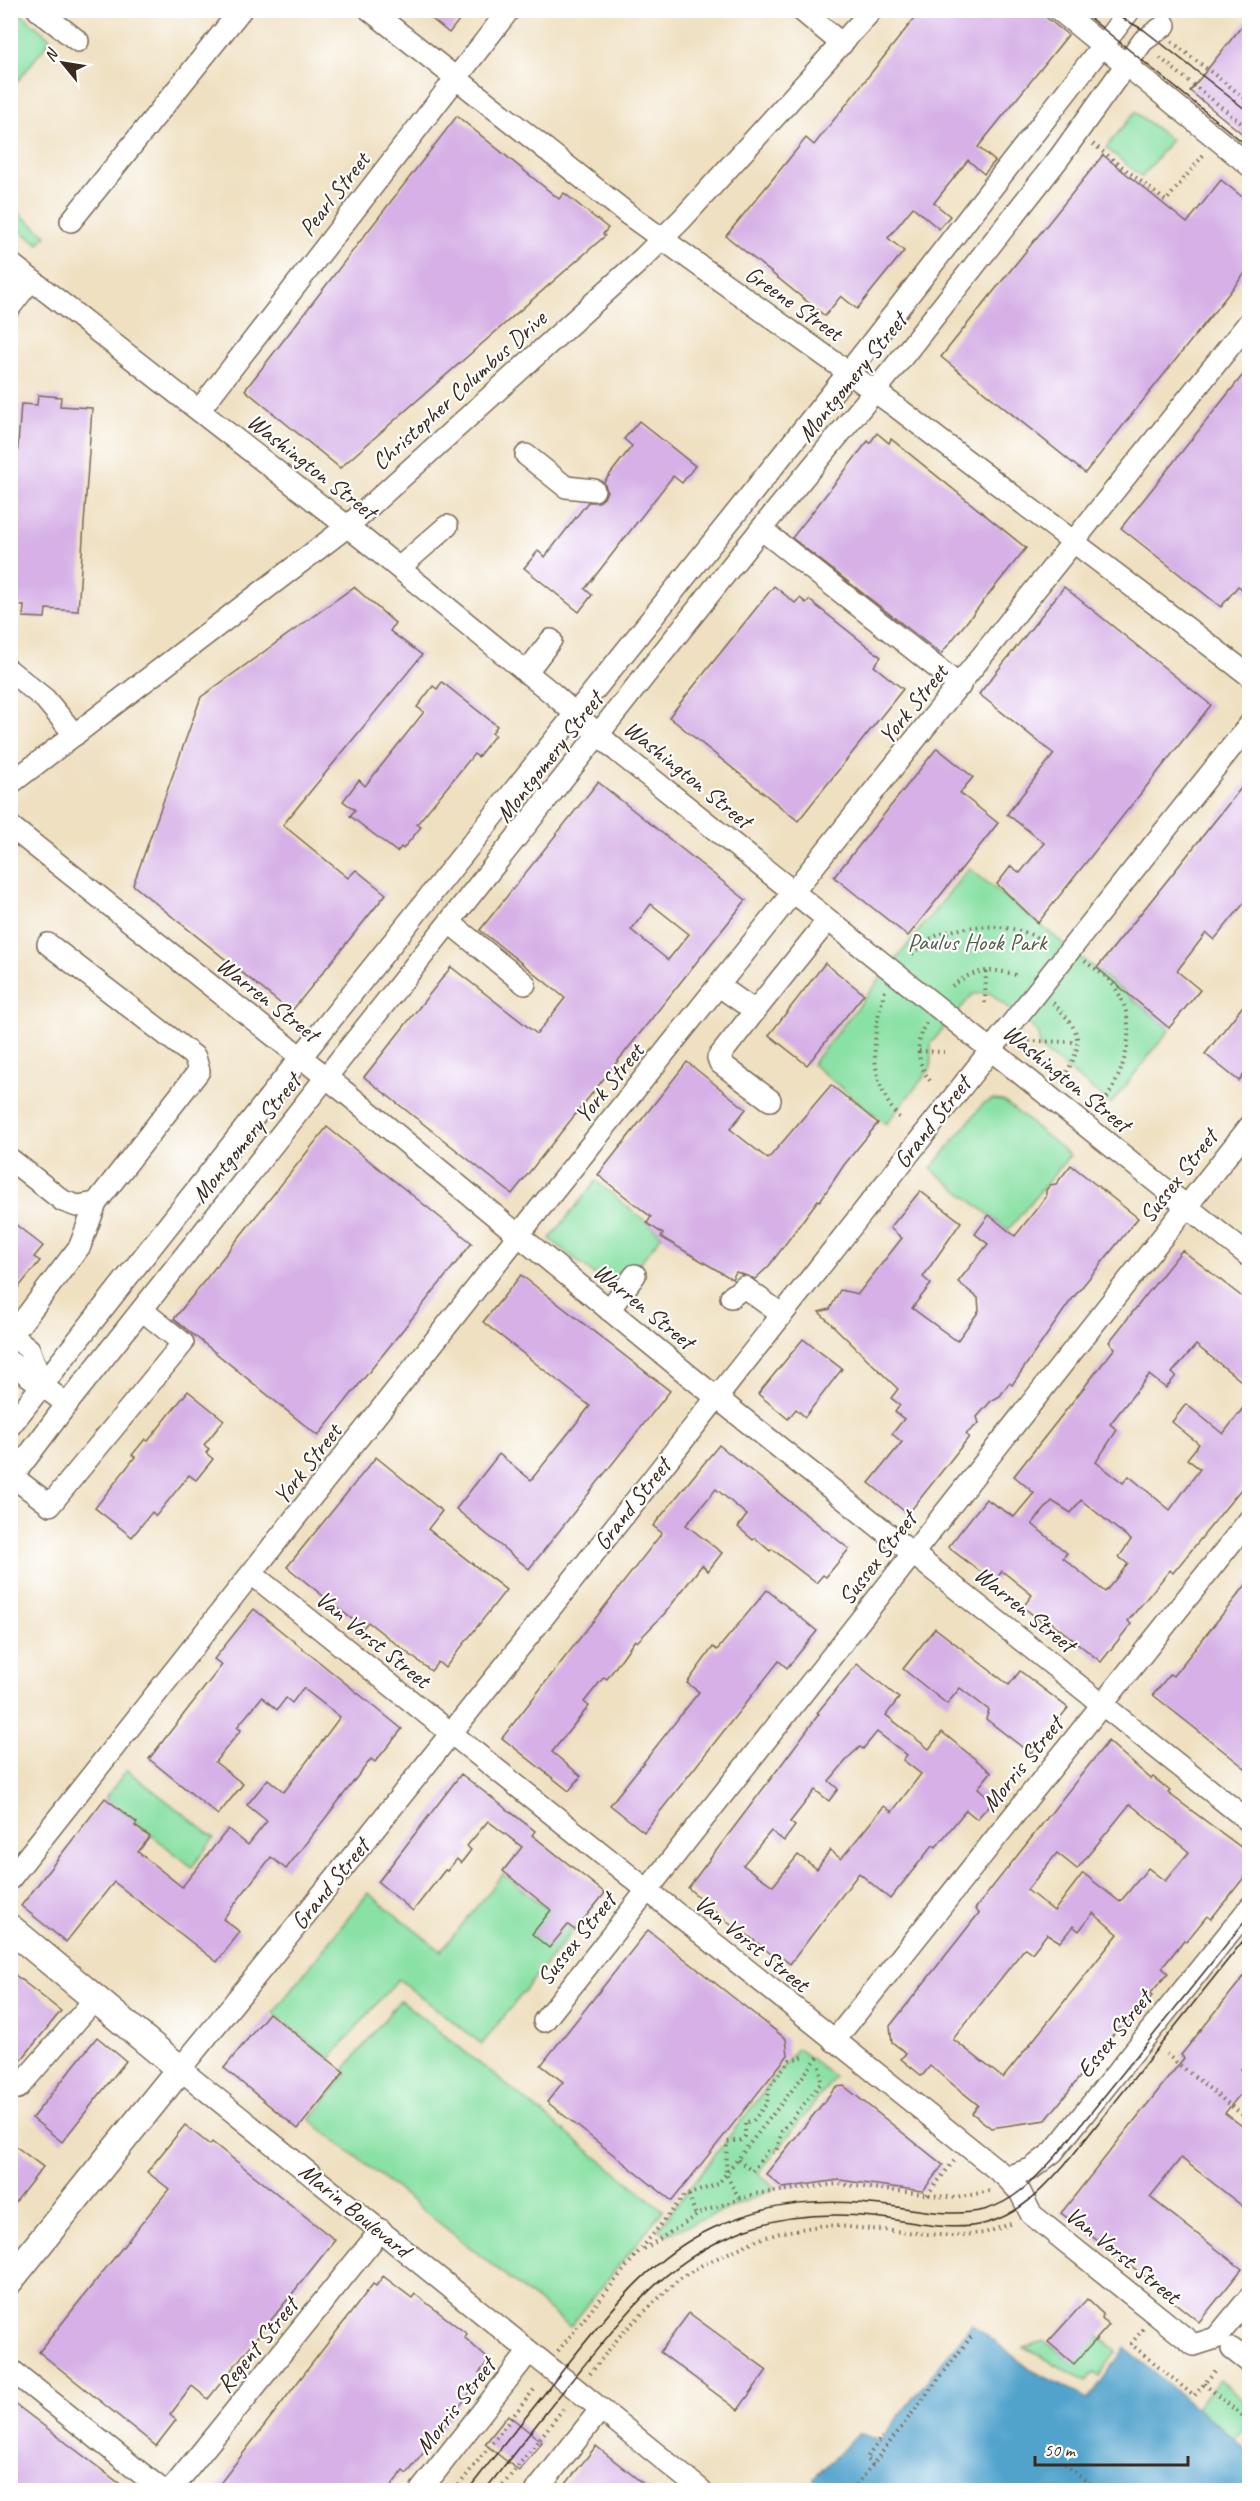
<svg xmlns="http://www.w3.org/2000/svg" width="1260" height="2501" viewBox="0 0 1260 2501" font-family="Caveat,sans-serif">
<rect width="100%" height="100%" fill="#fff"/>
<filter id="ink" filterUnits="userSpaceOnUse"><feTurbulence type="fractalNoise" baseFrequency=".0167" numOctaves="2"/><feDisplacementMap in="SourceGraphic" scale="12" xChannelSelector="R" yChannelSelector="G"/><feConvolveMatrix kernelMatrix="1 2 1 2 8 2 1 2 1" color-interpolation-filters="sRGB"/></filter>
<filter id="wash" filterUnits="userSpaceOnUse"><feTurbulence type="fractalNoise" baseFrequency=".008" numOctaves="4" result="noise"/><feDisplacementMap in="SourceGraphic" scale="24" xChannelSelector="R" yChannelSelector="G"/><feGaussianBlur stdDeviation="1.35" result="paint"/><feColorMatrix in="noise" values="0 0 0 0 0 0 0 0 0 0 0 0 0 0 0 0 0 1.4 0 .05"/><feComposite in="paint" operator="in"/></filter>
<g filter="url(#wash)">
<rect width="100%" height="100%" fill="#efe0c1"/>
<!-- green -->
<g fill="#8ae1a5" stroke="#628662" stroke-width="1.5">
<polygon points="11,10 18,11 51,39 11,89"/>
<polygon points="1135,112 1171,140 1142,177 1106,148"/>
<polygon points="10,206 46,235 39,244 11,224"/>
<polygon points="969,868 1170,1029 1111,1104 1039,1047 1039,1033 990,993 973,994 931,1043 931,1068 886,1124 812,1064"/>
<polygon points="992,1100 1003,1101 1012,1108 1070,1155 1008,1230 931,1169 983,1104"/>
<polygon points="596,1181 662,1235 616,1292 550,1239"/>
<polygon points="127,1770 214,1838 192,1867 105,1798"/>
<polygon points="503,1874 573,1930 482,2044 398,1979 330,2059 273,2013 368,1893 441,1951"/>
<polygon points="400,2000 663,2210 570,2327 310,2120 347,2073 344,2070"/>
<polygon points="797,2048 835,2077 758,2174 776,2188 666,2235 658,2229"/>
<polygon points="1099,2336 1116,2351 1099,2376 1093,2373 1086,2381 1024,2347 1044,2341 1068,2358"/>
<polygon points="1220,2380 1249,2405 1249,2423 1234,2439 1196,2407"/>
</g>
<!-- water -->
<polygon fill="#51a3cc" stroke="#466675" stroke-width="1.5" points="972,2324 1031,2370 1089,2399 1125,2348 1249,2452 1249,2490 815,2490 814,2478 859,2433 879,2441"/>
<g id="blocks">
<!-- building -->
<g fill="#d6b0e6" fill-rule="evenodd">
<polygon points="421,10 467,10 449,33"/>
<polygon points="921,10 1037,10 1068,35 978,147 995,161 984,174 968,160 934,203 950,216 939,229 913,207 888,238 904,251 857,309 841,296 825,316 726,236 806,138 814,145"/>
<polygon points="1250,16 1250,140 1190,91"/>
<polygon points="457,116 559,199 564,193 608,228 603,234 605,236 340,468 245,390"/>
<polygon points="1103,155 1187,223 1221,180 1250,203 1250,267 1085,473 941,357"/>
<polygon points="1250,366 1250,595 1238,586 1221,607 1121,528"/>
<polygon points="38,395 61,397 60,406 92,408 78,611 46,609 45,618 23,617 24,606 10,605 10,471 16,472 21,404 37,405"/>
<polygon points="639,421 695,466 682,483 673,476 585,589 592,595 579,612 524,568 538,551 545,557 588,502 599,502 604,498 607,491 604,482 632,446 624,439"/>
<polygon points="877,433 889,443 891,439 1026,548 941,654 792,538 868,441 870,443"/>
<polygon points="774,586 795,603 800,598 806,603 809,600 881,657 874,666 903,689 798,821 669,717"/>
<polygon points="354,587 395,623 390,631 422,655 283,825 348,878 356,870 386,894 291,1012 133,885 201,697"/>
<polygon points="1064,587 1211,705 1038,923 997,884 1011,866 1020,873 1044,843 1007,814 1054,754 979,694"/>
<polygon points="442,682 497,726 492,733 495,735 478,757 474,754 417,824 421,827 403,849 401,847 397,852 350,816 355,810 343,801 359,780 365,786 424,712 417,707 433,686 437,689"/>
<polygon points="937,748 973,777 960,793 998,823 908,936 834,877"/>
<polygon points="1250,777 1250,896 1214,940 1206,933 1177,971 1200,990 1169,1028 1097,968"/>
<path d="M598 782 746 900 512 1194 364 1077 451 967 537 1034 565 998 480 930ZM651 904 689 934 668 960 631 930Z"/>
<polygon points="825,963 864,994 807,1065 769,1035"/>
<polygon points="1250,997 1250,1067 1239,1081 1205,1054"/>
<polygon points="687,1062 746,1109 730,1129 768,1159 831,1085 878,1123 844,1165 820,1201 818,1200 769,1266 755,1279 736,1272 732,1279 661,1237 663,1234 647,1223 651,1217 598,1175"/>
<polygon points="327,1127 472,1243 318,1436 174,1319"/>
<polygon points="1071,1165 1138,1218 1069,1303 1012,1385 1009,1383 1000,1396 991,1401 977,1417 979,1423 966,1434 969,1437 908,1514 869,1483 902,1442 892,1434 904,1419 895,1412 900,1405 891,1398 898,1389 819,1312 830,1309 840,1290 858,1294 902,1238 890,1228 920,1191 961,1222 923,1277 931,1284 912,1308 957,1341 979,1311 978,1298 958,1282 988,1244 975,1234 989,1215 1015,1236 1046,1197 1046,1190 1050,1185 1056,1184"/>
<polygon points="10,1220 43,1246 34,1257 40,1261 10,1298"/>
<path d="M1182 1250 1250 1303V1388L1196 1345 1172 1373 1176 1376 1166 1388 1149 1375 1110 1424 1117 1430 1096 1462 1123 1483 1129 1476 1170 1510 1200 1469 1187 1459 1199 1444 1172 1422 1186 1404 1223 1434 1250 1399V1478L1173 1573 1170 1570 1128 1621 1131 1624 1101 1662 1051 1622 1047 1626 1023 1607 1032 1595 1002 1571 994 1582 948 1547 986 1499 1014 1517 1034 1493 1014 1476 1115 1348 1109 1342ZM1081 1500 1131 1540 1119 1557 1128 1564 1105 1592 1063 1558 1067 1553 1032 1524 1052 1501 1071 1513Z"/>
<polygon points="521,1275 670,1391 529,1569 456,1509 499,1454 531,1480 590,1406 483,1322"/>
<polygon points="803,1339 842,1369 805,1417 796,1409 788,1419 758,1394"/>
<polygon points="188,1391 224,1420 204,1445 209,1449 206,1453 213,1459 196,1480 189,1475 156,1516 152,1512 132,1537 95,1508 135,1457 132,1455 145,1439 148,1441"/>
<polygon points="719,1445 849,1549 826,1577 823,1575 816,1583 772,1549 770,1551 755,1538 753,1540 738,1527 747,1515 716,1489 686,1525 722,1553 708,1571 702,1565 665,1613 637,1642 635,1640 607,1679 604,1677 584,1702 589,1706 552,1752 581,1776 569,1791 502,1738 662,1533 653,1526"/>
<polygon points="376,1457 442,1511 428,1529 506,1590 445,1668 438,1662 431,1671 368,1622 363,1628 287,1567"/>
<polygon points="1250,1580 1250,1772 1153,1695 1170,1674 1173,1676"/>
<polygon points="767,1590 817,1631 787,1668 779,1661 644,1832 610,1805 699,1692 687,1683 713,1647 717,1650"/>
<polygon points="254,1609 402,1729 375,1762 371,1759 286,1869 271,1857 223,1919 240,1932 217,1962 114,1882 66,1942 21,1906 105,1798 137,1823 135,1826 150,1837 138,1852 182,1887 228,1829 248,1845 267,1821 247,1805 268,1779 284,1792 340,1717 303,1688 292,1703 286,1698 277,1710 262,1697 237,1727 241,1730 215,1762 243,1784 218,1815 149,1759 222,1665 214,1659"/>
<polygon points="935,1628 1009,1685 1020,1671 1068,1708 1031,1754 986,1719 989,1710 960,1688 947,1704 903,1669"/>
<path d="M857 1664 899 1698 886 1715 929 1749 942 1732 991 1772 978 1788 993 1801 977 1819 966 1810 936 1847 933 1845 890 1899 859 1873 790 1964 778 1955 776 1958 740 1929 738 1931 688 1888 781 1765 819 1714 817 1713ZM877 1732 907 1755 903 1760 921 1774 892 1812 884 1806 841 1859 830 1850 817 1869 798 1855 773 1886 743 1865 771 1831 784 1841 795 1826 790 1822 815 1790 829 1801 838 1789 829 1781 850 1756 860 1747 863 1749Z"/>
<path d="M1108 1741 1151 1779 1153 1777 1170 1791 1168 1793 1250 1854V1870L1211 1919 1207 1916 1186 1942 1184 1940 1162 1968 1168 1973 1150 1994 1152 1996 1123 2029 1119 2027 1046 2120 991 2128 972 2113 978 2105 930 2066 922 2076 901 2059 906 2053 892 2042 890 2026 979 1913 975 1909ZM1130 1804 1189 1852 1165 1881 1148 1868 1120 1902 1083 1873 1054 1911 1027 1890 1057 1853 1077 1869ZM1093 1913 1118 1934 1003 2078 953 2039 1025 1948 1032 1953 1047 1934 1060 1942 1073 1926 1079 1931Z"/>
<polygon points="461,1774 535,1831 532,1835 605,1893 575,1930 568,1925 549,1948 532,1934 551,1910 503,1871 522,1847 488,1821 467,1846 471,1850 461,1863 457,1859 447,1871 445,1870 413,1911 378,1882"/>
<polygon points="648,1930 786,2039 788,2055 672,2201 547,2102 563,2082 541,2065"/>
<polygon points="1250,1969 1250,2060 1241,2069 1250,2076 1250,2082 1225,2113 1250,2132 1250,2212 1181,2158 1150,2197 1242,2269 1199,2322 1169,2298 1171,2296 1061,2213 1184,2058 1181,2055"/>
<polygon points="10,1971 61,2011 13,2070 10,2069"/>
<polygon points="269,2013 344,2072 298,2129 224,2068"/>
<polygon points="97,2037 126,2061 62,2142 32,2118"/>
<polygon points="844,2086 943,2165 923,2191 839,2180 783,2188 766,2174 836,2087"/>
<polygon points="185,2125 210,2145 212,2142 335,2240 208,2399 192,2386 170,2415 176,2420 156,2446 39,2352 169,2189 147,2172"/>
<polygon points="10,2142 43,2167 10,2209"/>
<polygon points="383,2276 412,2298 415,2294 467,2334 464,2337 489,2360 479,2373 483,2376 407,2474 403,2471 388,2490 215,2490 373,2284 376,2286"/>
<polygon points="1087,2299 1103,2314 1102,2318 1109,2325 1074,2364 1048,2342"/>
<polygon points="689,2313 767,2370 738,2410 660,2352"/>
<polygon points="10,2400 128,2490 10,2490"/>
<polygon points="508,2415 542,2442 519,2471 485,2444"/>
<polygon points="596,2446 651,2490 561,2490"/>
</g>
</g>
</g>
<g filter="url(#ink)">
<use href="#blocks" fill-opacity="0" stroke="#7a6a57" stroke-width="1.5"/>
<g fill="none" stroke-linecap="round" stroke-linejoin="round">
<!-- minor casing -->
<g stroke="#7a6a57" stroke-width="24">
<g id="minor">
<polyline points="38,10 78,41"/>
<polyline points="370,10 629,215 895,406 1250,676"/>
<polyline points="801,10 842,44"/>
<polyline points="1059,10 1250,166"/>
<polyline points="71,221 241,10"/>
<polyline points="10,263 362,538 553,694 617,751 1250,1257"/>
<polyline points="10,307 31,280"/>
<polyline points="200,409 509,10"/>
<polyline points="526,455 566,487 594,490"/>
<polyline points="761,529 960,686"/>
<polyline points="399,568 447,526"/>
<polyline points="10,671 45,699 75,735"/>
<polyline points="526,673 551,640"/>
<polyline points="10,784 348,526 643,258 682,219 872,10"/>
<polyline points="10,826 346,1093 692,1378 1250,1822"/>
<polyline points="450,923 525,984"/>
<polyline points="719,986 755,1011 828,920"/>
<polyline points="755,1011 718,1058 720,1063 770,1100"/>
<polyline points="10,1159 63,1201 77,1206 96,1203 199,1071 195,1057 48,944"/>
<polyline points="731,1297 744,1287 781,1314"/>
<polyline points="609,1310 635,1275"/>
<polyline points="10,1334 29,1349 42,1384"/>
<polyline points="12,1335 80,1246 96,1203"/>
<polyline points="10,1362 67,1404"/>
<polyline points="10,1426 301,1057 848,373 1130,10"/>
<polyline points="13,1477 50,1505 183,1343 142,1310"/>
<polyline points="10,1480 67,1404 761,529 893,369 1059,158 1143,41 1165,25"/>
<polyline points="252,1574 1006,2177 1020,2192 1031,2214 1194,2345 1216,2338 1250,2297"/>
<polyline points="10,1879 501,1257 1250,321"/>
<polyline points="544,2021 1250,1126"/>
<polyline points="834,2041 1250,1519"/>
<polyline points="10,2082 18,2088 96,1998"/>
<polyline points="1006,2177 1031,2169 1053,2152 1250,1907"/>
<polyline points="1232,2349 1250,2363"/>
<polyline points="10,2369 162,2490"/>
<polyline points="171,2490 381,2230"/>
<polyline points="421,2490 528,2353"/>
<polyline points="537,2490 600,2410"/>
<path d="M701 2490 180 2069C543 1626 891 1171 1250 724"/>
</g>
</g>
<!-- major casing -->
<g stroke="#7a6a57" stroke-width="30">
<polyline id="major" points="10,1928 180,2069 10,2280"/>
</g>
<!-- path -->
<g stroke="#7a6a57" stroke-width="4" stroke-dasharray="1.5 4.5" stroke-linecap="butt">
<polyline points="1172,42 1250,102"/>
<polyline points="1160,58 1250,130"/>
<polyline points="1093,144 1166,201 1205,153"/>
<path d="M912 954C918 950 924 943 930 939 960 923 1014 921 1042 941"/>
<path d="M1085 961C1092 967 1101 972 1107 978 1144 1016 1127 1071 1100 1108"/>
<path d="M952 986C973 970 990 967 1016 975"/>
<path d="M885 991C870 1037 868 1084 902 1121"/>
<polyline points="985,1003 986,970"/>
<path d="M1053 1003C1081 1031 1085 1042 1064 1077"/>
<path d="M926 1023C914 1043 917 1066 932 1083"/>
<polyline points="1029,1041 1077,1042"/>
<polyline points="919,1051 944,1052"/>
<polyline points="10,1587 18,1593"/>
<polyline points="1166,2054 1250,2121"/>
<polyline points="738,2160 752,2171 768,2151 776,2152 782,2131 821,2083 820,2066"/>
<polyline points="689,2195 696,2216"/>
<polyline points="927,2195 954,2161"/>
<polyline points="739,2198 726,2174 727,2142 742,2140 745,2136 745,2122 753,2121 767,2103 770,2085 790,2060 807,2056"/>
<polyline points="644,2249 702,2212 754,2194 838,2184 956,2198 990,2191"/>
<polyline points="1143,2329 1131,2344 1194,2396 1215,2371"/>
<polyline points="558,2351 684,2196 718,2184 818,2057"/>
<polyline points="590,2374 623,2332 679,2279 702,2265 757,2240 783,2232 825,2225 951,2236 985,2233 1013,2223"/>
<polyline points="1204,2384 1250,2422"/>
<polyline points="1065,2464 1097,2490"/>
<polyline points="873,2465 866,2459 882,2437"/>
<polyline points="455,2490 536,2387"/>
<polyline points="499,2490 563,2409"/>
<polyline points="853,2490 971,2337"/>
</g>
<!-- minor -->
<use href="#minor" stroke="#fff" stroke-width="21"/>
<!-- major -->
<use href="#major" stroke="#fff" stroke-width="27"/>
<!-- tram -->
<g stroke="#3b2a1e" stroke-width="1.5">
<polyline points="1080,10 1250,148"/>
<polyline points="1107,10 1144,30 1250,113"/>
<path d="M468 2490C499 2450 532 2410 563 2370 607 2315 648 2258 713 2228 770 2201 828 2198 890 2206 920 2210 955 2217 984 2210 1014 2202 1036 2178 1056 2156L1250 1915"/>
<path d="M485 2490C517 2450 548 2409 581 2369 632 2307 666 2261 744 2230 784 2215 832 2213 874 2217 911 2221 950 2233 987 2223 1023 2213 1049 2183 1072 2156L1250 1932"/>
</g>
</g>
</g>
<g text-anchor="middle" stroke-width="4.5" stroke-linejoin="round" paint-order="stroke">
<!-- street labels -->
<g font-size="24" fill="#3b2a1e" stroke="#fff">
<text transform="translate(334 194) rotate(-52)" y="8">Pearl Street</text>
<text transform="translate(794 303) rotate(35)" y="8">Greene Street</text>
<text transform="translate(852 377) rotate(-51)" y="8">Montgomery Street</text>
<text transform="translate(459 390) rotate(-42)" y="8">Christopher Columbus Drive</text>
<text transform="translate(312 466) rotate(38)" y="8">Washington Street</text>
<text transform="translate(913 704) rotate(-51)" y="8">York Street</text>
<text transform="translate(549 757) rotate(-52)" y="8">Montgomery Street</text>
<text transform="translate(688 774) rotate(39)" y="8">Washington Street</text>
<text transform="translate(268 999) rotate(38)" y="8">Warren Street</text>
<text transform="translate(1067 1078) rotate(39)" y="8">Washington Street</text>
<text transform="translate(609 1083) rotate(-51)" y="8">York Street</text>
<text transform="translate(932 1122) rotate(-52)" y="8">Grand Street</text>
<text transform="translate(246 1138) rotate(-51)" y="8">Montgomery Street</text>
<text transform="translate(1178 1176) rotate(-52)" y="8">Sussex Street</text>
<text transform="translate(644 1306) rotate(39)" y="8">Warren Street</text>
<text transform="translate(307 1464) rotate(-52)" y="8">York Street</text>
<text transform="translate(632 1504) rotate(-52)" y="8">Grand Street</text>
<text transform="translate(877 1558) rotate(-52)" y="8">Sussex Street</text>
<text transform="translate(1025 1609) rotate(39)" y="8">Warren Street</text>
<text transform="translate(373 1639) rotate(39)" y="8">Van Vorst Street</text>
<text transform="translate(1022 1764) rotate(-51)" y="8">Morris Street</text>
<text transform="translate(330 1884) rotate(-51)" y="8">Grand Street</text>
<text transform="translate(576 1939) rotate(-51)" y="8">Sussex Street</text>
<text transform="translate(752 1943) rotate(39)" y="8">Van Vorst Street</text>
<text transform="translate(1114 2034) rotate(-51)" y="8">Essex Street</text>
<text transform="translate(355 2210) rotate(39)" y="8">Marin Boulevard</text>
<text transform="translate(1123 2255) rotate(39)" y="8">Van Vorst Street</text>
<text transform="translate(257 2345) rotate(-51)" y="8">Regent Street</text>
<text transform="translate(455 2406) rotate(-52)" y="8">Morris Street</text>
</g>
<!-- park labels -->
<g font-size="24" fill="#536146" stroke="#fff">
<text x="977" y="950">Paulus Hook Park</text>
</g>
</g>
<!-- margin -->
<rect width="1260" height="2501" fill="none" stroke="#fff" stroke-width="36"/>
<!-- north arrow -->
<g transform="translate(63 63) rotate(300)" stroke="#ffffff" stroke-width="4.5" paint-order="stroke">
<path d="M0-4.5L10 22L0 15L-10 22Z" fill="#3b2a1e"/>
<text y="-9" font-size="16" font-weight="bold" text-anchor="middle" fill="#3b2a1e">N</text>
</g>
<!-- scale -->
<path d="M1035 2456v9h153v-9" fill="none" stroke="#3b2a1e" stroke-width="3"/>
<text x="1044" y="2456" font-size="18" fill="#3b2a1e" stroke="#ffffff" stroke-width="4.5" paint-order="stroke">50 m</text>
</svg>
